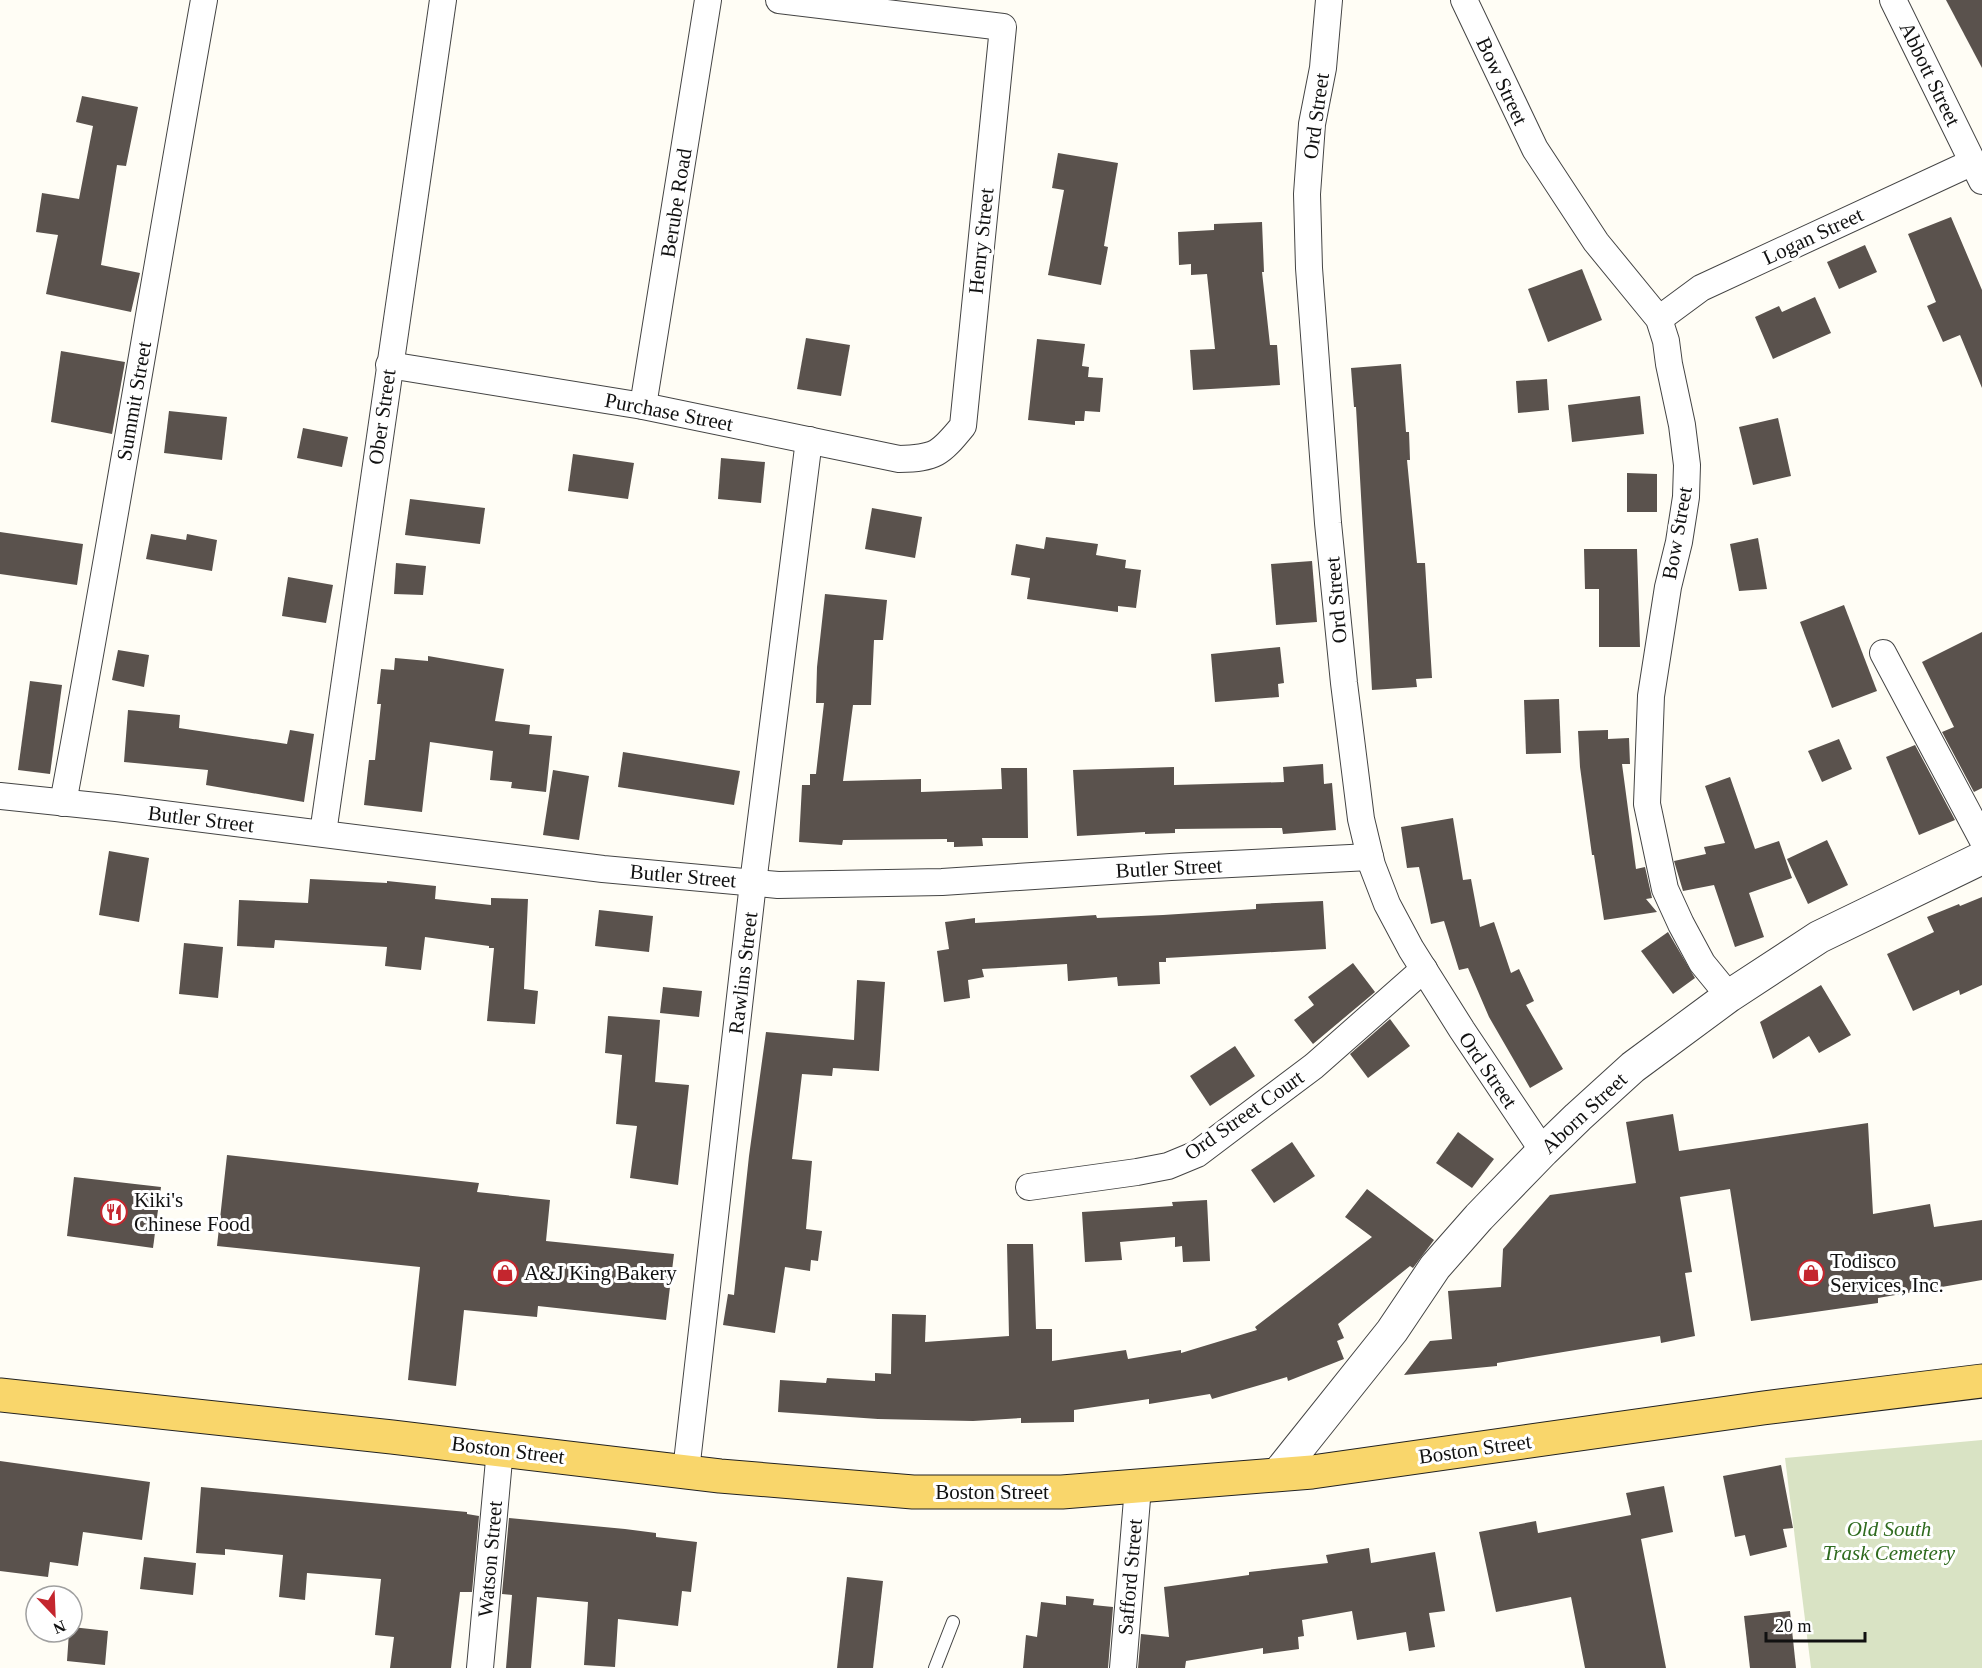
<svg xmlns="http://www.w3.org/2000/svg" width="1982" height="1668" viewBox="0 0 1982 1668" font-family="'Times New Roman',serif">
<rect width="100%" height="100%" fill="#fffdf5"/>
<!-- cemetery -->
<polygon fill="#d9e3c4" points="1982,1440 1982,1668 1811,1668 1785,1458"/>
<!-- building -->
<g fill="#5a524d">
<polygon points="1946,0 1982,0 1982,68"/>
<polygon points="82,96 138,107 126,166 117,165 101,265 140,273 131,312 46,294 58,235 36,232 42,193 79,199 93,126 76,122"/>
<polygon points="1058,153 1118,163 1104,246 1108,247 1101,285 1048,275 1064,190 1052,188"/>
<polygon points="1951,217 1982,290 1982,388 1960,335 1943,342 1927,306 1936,302 1908,234"/>
<polygon points="1262,222 1264,272 1262,272 1270,345 1277,345 1280,385 1193,390 1190,350 1215,349 1207,274 1191,275 1191,264 1179,265 1178,232 1214,230 1214,224"/>
<polygon points="1865,245 1877,272 1839,289 1827,262"/>
<polygon points="1582,269 1602,320 1548,342 1528,289"/>
<polygon points="1815,297 1831,333 1773,359 1755,317 1779,306 1782,312"/>
<polygon points="806,338 850,345 841,396 797,389"/>
<polygon points="1037,339 1085,344 1082,366 1089,367 1088,377 1103,378 1100,412 1085,411 1084,421 1075,421 1075,425 1028,420"/>
<polygon points="61,351 125,362 112,434 51,422"/>
<polygon points="1401,364 1406,432 1409,432 1410,460 1407,460 1417,563 1425,563 1432,678 1416,679 1417,687 1372,690 1356,407 1354,407 1351,368"/>
<polygon points="1547,379 1549,410 1518,413 1516,381"/>
<polygon points="1640,396 1644,434 1572,442 1568,405"/>
<polygon points="169,411 227,417 222,460 164,453"/>
<polygon points="1778,418 1791,476 1753,485 1739,427"/>
<polygon points="303,428 348,437 342,467 297,458"/>
<polygon points="573,454 634,463 628,499 568,491"/>
<polygon points="721,458 765,462 761,503 718,499"/>
<polygon points="1627,473 1657,474 1657,512 1627,512"/>
<polygon points="410,499 485,508 480,544 405,535"/>
<polygon points="872,508 922,517 915,558 865,549"/>
<polygon points="0,532 83,544 77,585 0,574"/>
<polygon points="151,534 186,540 187,534 217,540 212,571 146,559"/>
<polygon points="1046,537 1098,544 1096,555 1126,560 1125,568 1141,570 1136,608 1118,606 1118,612 1027,599 1030,578 1011,575 1016,544 1044,549"/>
<polygon points="1758,538 1767,589 1739,591 1730,544"/>
<polygon points="1584,549 1637,549 1640,647 1599,647 1599,589 1585,589"/>
<polygon points="1312,561 1317,622 1276,625 1271,564"/>
<polygon points="396,563 426,566 423,595 394,594"/>
<polygon points="288,577 333,585 326,623 282,616"/>
<polygon points="825,594 887,600 883,640 874,640 871,705 853,705 843,781 921,779 921,792 1002,789 1001,768 1027,768 1028,838 982,838 983,846 954,847 954,842 947,842 947,839 843,840 842,845 799,842 802,785 810,785 810,774 816,774 824,703 816,703 817,667"/>
<polygon points="1844,605 1877,691 1832,708 1800,622"/>
<polygon points="1982,632 1982,788 1974,792 1942,732 1954,727 1922,662"/>
<polygon points="1280,647 1284,683 1278,684 1279,697 1215,702 1211,654"/>
<polygon points="118,650 149,655 144,687 112,680"/>
<polygon points="428,656 504,669 495,721 530,725 529,734 552,736 546,792 511,788 512,782 490,780 493,751 430,742 422,812 364,805 369,760 375,760 381,704 377,704 381,669 394,670 395,658 428,661"/>
<polygon points="30,681 62,685 50,774 18,770"/>
<polygon points="1559,699 1561,753 1526,754 1524,700"/>
<polygon points="128,710 180,715 179,728 287,744 290,730 314,734 304,802 206,785 208,770 124,762"/>
<polygon points="1608,730 1608,739 1629,738 1630,764 1622,764 1636,869 1645,867 1652,898 1646,899 1657,912 1604,920 1594,855 1592,855 1580,767 1578,731"/>
<polygon points="1839,739 1852,769 1822,782 1808,751"/>
<polygon points="1915,745 1955,820 1919,835 1886,757"/>
<polygon points="623,752 740,771 734,805 618,787"/>
<polygon points="1323,764 1324,784 1332,783 1336,830 1283,834 1282,828 1175,829 1175,833 1145,834 1145,832 1077,836 1073,770 1174,767 1174,785 1284,782 1283,767"/>
<polygon points="553,770 589,776 579,840 543,835"/>
<polygon points="1730,777 1755,849 1779,841 1792,878 1749,893 1764,937 1735,947 1714,885 1683,891 1674,861 1706,854 1704,847 1725,843 1705,786"/>
<polygon points="1453,818 1463,880 1471,879 1480,927 1494,922 1511,973 1519,969 1534,1001 1526,1005 1563,1069 1530,1088 1489,1017 1468,968 1459,970 1444,921 1431,924 1419,867 1407,868 1401,827"/>
<polygon points="1827,840 1848,885 1808,904 1787,859"/>
<polygon points="109,851 149,858 139,922 99,915"/>
<polygon points="310,879 387,883 387,881 436,886 435,899 491,905 491,898 528,899 524,989 538,991 535,1024 487,1021 494,948 489,948 489,946 425,937 421,970 385,966 387,947 275,940 274,948 237,946 239,900 308,903"/>
<polygon points="1982,897 1982,985 1960,995 1959,990 1913,1011 1887,954 1934,932 1927,917 1959,904 1960,906"/>
<polygon points="1323,901 1326,949 1166,958 1166,962 1159,962 1160,984 1118,986 1117,977 1068,981 1067,964 982,969 984,977 968,980 970,998 944,1002 937,951 949,949 945,922 975,918 975,923 1096,915 1097,918 1163,915 1256,909 1256,904"/>
<polygon points="599,910 653,916 649,952 595,946"/>
<polygon points="1668,932 1695,978 1673,994 1641,951"/>
<polygon points="184,943 223,947 218,998 179,994"/>
<polygon points="1353,963 1375,992 1313,1044 1294,1020 1314,1005 1308,997"/>
<polygon points="857,980 885,982 879,1071 833,1068 832,1076 802,1074 792,1159 812,1161 806,1229 822,1231 818,1261 811,1260 810,1271 785,1267 775,1333 723,1325 728,1294 734,1295 749,1156 766,1032 854,1040"/>
<polygon points="1821,985 1851,1035 1819,1053 1809,1036 1773,1059 1760,1022"/>
<polygon points="663,987 702,991 699,1017 660,1013"/>
<polygon points="608,1016 660,1020 655,1082 689,1085 678,1185 630,1178 637,1126 616,1124 622,1055 605,1053"/>
<polygon points="1390,1019 1410,1046 1368,1078 1350,1054"/>
<polygon points="1235,1046 1255,1076 1210,1106 1190,1076"/>
<polygon points="1673,1114 1679,1151 1868,1123 1873,1214 1930,1204 1934,1227 1982,1220 1982,1280 1878,1298 1878,1303 1751,1321 1730,1189 1680,1197 1692,1272 1685,1273 1695,1336 1661,1343 1660,1336 1497,1363 1497,1366 1404,1375 1430,1341 1452,1339 1448,1291 1501,1287 1503,1249 1550,1195 1636,1183 1626,1122"/>
<polygon points="1458,1132 1494,1159 1472,1188 1436,1163"/>
<polygon points="1292,1142 1315,1176 1274,1203 1251,1170"/>
<polygon points="227,1155 479,1183 477,1192 550,1200 546,1241 674,1254 666,1320 538,1306 537,1317 464,1310 456,1386 408,1380 420,1267 217,1246"/>
<polygon points="74,1177 161,1187 153,1248 67,1236"/>
<polygon points="1367,1189 1434,1240 1413,1268 1410,1266 1338,1324 1344,1338 1337,1341 1344,1359 1288,1381 1287,1377 1212,1399 1210,1394 1149,1404 1149,1399 1074,1410 1074,1422 1021,1423 1021,1418 973,1421 878,1419 778,1412 780,1380 826,1383 827,1378 875,1381 875,1373 891,1374 892,1314 926,1315 925,1342 1009,1336 1007,1244 1033,1244 1036,1329 1052,1329 1052,1361 1126,1350 1128,1359 1181,1350 1181,1353 1257,1330 1255,1327 1372,1237 1345,1217"/>
<polygon points="1207,1200 1210,1261 1183,1262 1182,1246 1175,1247 1175,1237 1120,1242 1122,1260 1085,1262 1082,1212 1173,1206 1172,1202"/>
<polygon points="0,1461 150,1482 142,1540 83,1532 78,1566 50,1562 48,1577 0,1571"/>
<polygon points="1781,1465 1793,1528 1783,1529 1787,1547 1750,1556 1745,1535 1735,1537 1723,1476"/>
<polygon points="1664,1486 1673,1532 1641,1539 1666,1668 1585,1668 1571,1597 1496,1612 1479,1532 1536,1521 1538,1533 1631,1515 1626,1493"/>
<polygon points="201,1487 467,1512 467,1514 479,1516 472,1592 460,1592 451,1668 390,1668 394,1637 375,1635 381,1579 307,1573 305,1600 279,1597 283,1555 225,1549 225,1555 196,1553"/>
<polygon points="509,1518 625,1529 656,1533 656,1537 697,1542 691,1592 682,1591 678,1626 618,1619 615,1667 584,1665 588,1602 537,1597 531,1668 506,1668 512,1595 502,1594"/>
<polygon points="1369,1548 1371,1563 1435,1552 1445,1611 1429,1613 1435,1647 1409,1651 1406,1632 1357,1640 1352,1611 1302,1620 1304,1636 1298,1637 1299,1649 1263,1654 1263,1648 1186,1661 1185,1668 1138,1668 1141,1634 1169,1637 1164,1587 1249,1575 1249,1572 1328,1563 1326,1555"/>
<polygon points="144,1557 196,1563 193,1595 140,1589"/>
<polygon points="847,1577 883,1581 873,1668 837,1668"/>
<polygon points="1066,1596 1094,1599 1093,1605 1113,1607 1108,1668 1023,1668 1026,1635 1037,1637 1041,1602 1066,1605"/>
<polygon points="1790,1611 1796,1668 1750,1668 1744,1616"/>
<polygon points="72,1627 108,1631 105,1665 67,1661 69,1632 72,1632"/>
</g>
<g fill="none" stroke-linecap="round" stroke-linejoin="round">
<!-- service casing -->
<g stroke="#444" stroke-width="14">
<polyline id="service" points="935,1668 953,1622"/>
</g>
<!-- minor casing -->
<g stroke="#444" stroke-width="28">
<g id="minor">
<polyline points="1329,0 1323,68 1312,124 1307,194 1309,268 1328,523 1344,683 1361,819 1372,865 1387,904 1411,949 1462,1030 1543,1151"/>
<polyline points="1464,0 1535,149 1596,242 1659,319 1666,341 1669,364 1682,425 1687,465 1686,497 1679,542 1668,587 1651,696 1647,804 1665,889 1681,924 1702,963 1729,996"/>
<polyline points="1893,0 1982,181"/>
<polyline points="1659,319 1701,288 1973,162"/>
<path d="M389 365 643 406 899 459C936 458 940 454 963 426L1003 27 779 0"/>
<polyline points="643,406 708,0"/>
<polyline points="1883,653 1982,839"/>
<polyline points="0,796 116,808 603,869 778,885 942,882 1171,867 1370,857"/>
<path d="M63 803C113 536 156 267 204 0"/>
<polyline points="323,833 443,0"/>
<polyline points="1029,1187 1137,1172 1168,1166 1197,1154 1314,1066 1424,969"/>
<polyline points="686,1471 753,883 809,440"/>
<polyline points="480,1668 500,1449"/>
<polyline points="1123,1668 1138,1487"/>
</g>
</g>
<!-- tertiary casing -->
<g stroke="#444" stroke-width="34">
<polyline id="tertiary" points="1277,1475 1392,1331 1435,1267 1479,1217 1543,1151 1578,1117 1633,1067 1729,996 1819,937 1982,858"/>
</g>
<!-- primary casing -->
<g stroke="#222" stroke-width="35">
<polyline id="primary" points="0,1395 392,1437 720,1476 913,1492 1062,1492 1312,1472 1763,1408 1982,1381"/>
</g>
<!-- service -->
<use href="#service" stroke="#fff" stroke-width="12"/>
<!-- minor -->
<use href="#minor" stroke="#fff" stroke-width="26"/>
<!-- tertiary -->
<use href="#tertiary" stroke="#fff" stroke-width="32"/>
<!-- primary -->
<use href="#primary" stroke="#f9d66b" stroke-width="33"/>
</g>
<!-- icons -->
<defs>
<g id="restaurant-ring" transform="scale(1.35)"><circle r="9.5" fill="#fff" stroke="#c4262e" stroke-width="1.5"/><path d="M-5-6h1v4h1v-4h1v4h1v-4h1v5L-1.5 .5V6h-2V.5L-5-1ZM5-6V6H3V1.5H1.5Q1.5-4 5-6Z" fill="#c4262e"/></g>
<g id="shop-ring" transform="scale(1.35)"><circle r="9.5" fill="#fff" stroke="#c4262e" stroke-width="1.5"/><path d="M-5-2.5h2.3a2.7 3.5 0 0 1 5.4 0H5L5.5 6h-11ZM-1.5-2.5h3a1.5 2.3 0 0 0-3 0Z" fill="#c4262e"/></g>
</defs>
<g fill-rule="evenodd">
<use href="#restaurant-ring" x="114" y="1212"/>
<use href="#shop-ring" x="505" y="1273"/>
<use href="#shop-ring" x="1811" y="1273"/>
</g>
<g text-anchor="middle" stroke-width="6" stroke-linejoin="round" paint-order="stroke">
<!-- street labels -->
<g font-size="21" fill="#111" stroke="#fff">
<text transform="translate(1930 74) rotate(64)" y="7">Abbott Street</text>
<text transform="translate(1502 81) rotate(65)" y="7">Bow Street</text>
<text transform="translate(1316 116) rotate(-82)" y="7">Ord Street</text>
<text transform="translate(676 203) rotate(-81)" y="7">Berube Road</text>
<text transform="translate(1813 236) rotate(-25)" y="7">Logan Street</text>
<text transform="translate(981 241) rotate(-84)" y="7">Henry Street</text>
<text transform="translate(134 401) rotate(-80)" y="7">Summit Street</text>
<text transform="translate(669 412) rotate(11)" y="7">Purchase Street</text>
<text transform="translate(382 417) rotate(-82)" y="7">Ober Street</text>
<text transform="translate(1677 533) rotate(-80)" y="7">Bow Street</text>
<text transform="translate(1336 600) rotate(-95)" y="7">Ord Street</text>
<text transform="translate(201 819) rotate(7)" y="7">Butler Street</text>
<text transform="translate(1169 868) rotate(-3)" y="7">Butler Street</text>
<text transform="translate(683 876) rotate(5)" y="7">Butler Street</text>
<text transform="translate(743 973) rotate(-83)" y="7">Rawlins Street</text>
<text transform="translate(1488 1070) rotate(56)" y="7">Ord Street</text>
<text transform="translate(1584 1113) rotate(-43)" y="7">Aborn Street</text>
<text transform="translate(1244 1115) rotate(-35)" y="7">Ord Street Court</text>
<text transform="translate(1475 1449) rotate(-8)" y="7">Boston Street</text>
<text transform="translate(508 1450) rotate(7)" y="7">Boston Street</text>
<text x="992" y="1499">Boston Street</text>
<text transform="translate(490 1559) rotate(-85)" y="7">Watson Street</text>
<text transform="translate(1130 1577) rotate(-85)" y="7">Safford Street</text>
</g>
<!-- poi labels -->
<g font-size="21" fill="#111" stroke="#fff" text-anchor="start">
<text x="134" y="1207">Kiki's<tspan x="134" dy="24">Chinese Food</tspan></text>
<text x="1830" y="1268">Todisco<tspan x="1830" dy="24">Services, Inc.</tspan></text>
<text x="524" y="1280">A&amp;J King Bakery</text>
</g>
<!-- park labels -->
<g font-size="21" font-style="italic" fill="#2f6b1f" stroke="#fff">
<text x="1889" y="1536">Old South<tspan x="1889" dy="24">Trask Cemetery</tspan></text>
</g>
</g>
<!-- north arrow -->
<g transform="translate(54 1614) rotate(157)"><circle r="28" fill="#ffffff" stroke="#a0a0a0" stroke-width="1.5"/>
<path d="M0-4.5L10 22L0 15L-10 22Z" fill="#c4262e"/>
<text y="-9" font-size="16" font-weight="bold" text-anchor="middle" fill="#111111">N</text>
</g>
<!-- scale -->
<path d="M1766 1632v9h99v-9" fill="none" stroke="#111111" stroke-width="3"/>
<text x="1775" y="1632" font-size="18" fill="#111111" stroke="#ffffff" stroke-width="4.5" paint-order="stroke">20 m</text>
</svg>
